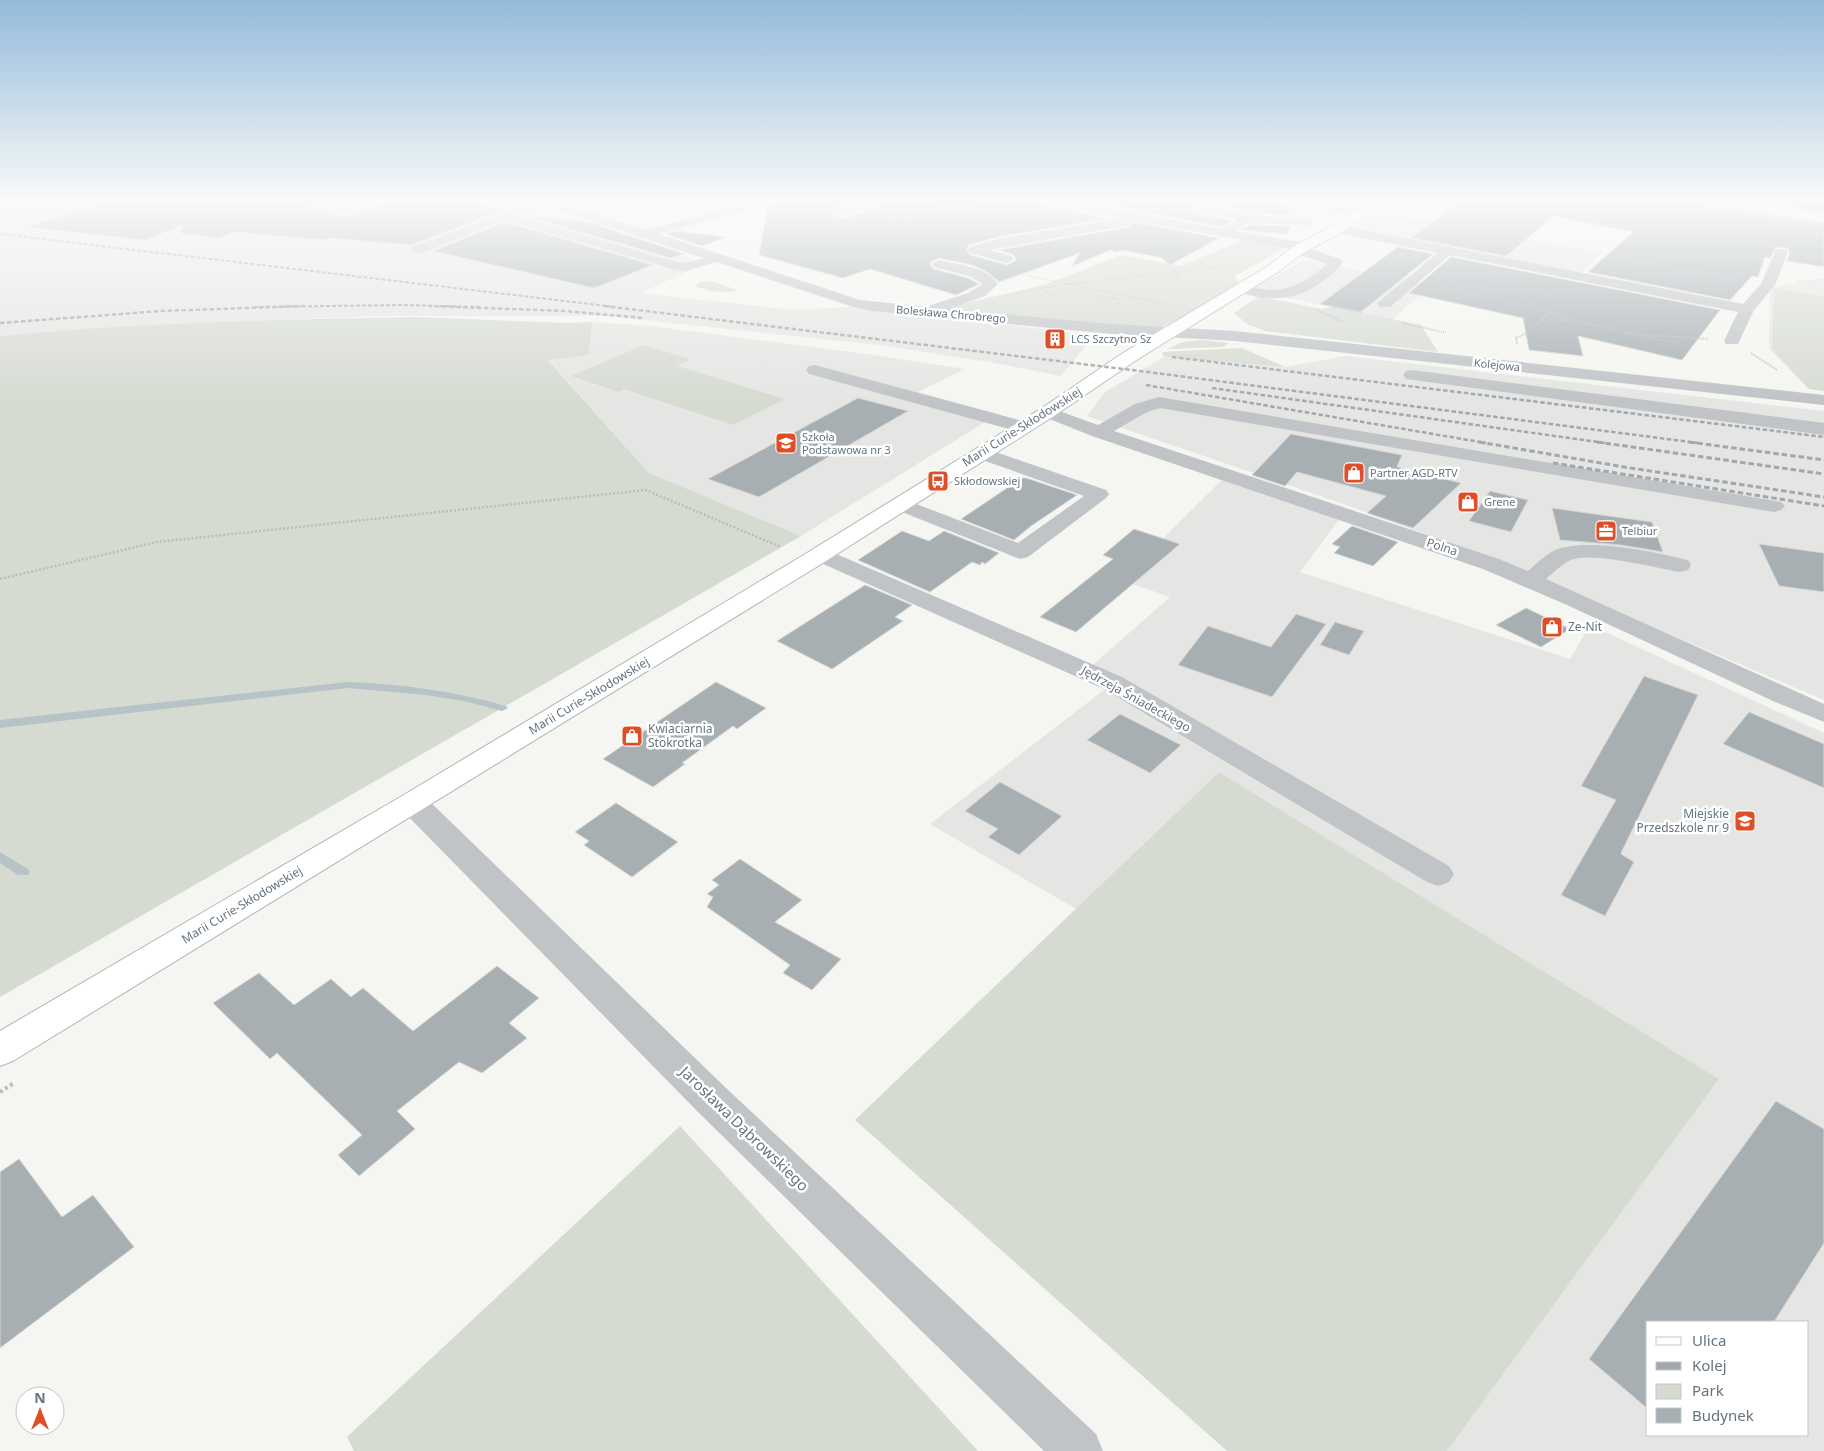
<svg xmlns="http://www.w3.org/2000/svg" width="1824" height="1451" viewBox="0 0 1824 1451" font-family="'Noto Sans',sans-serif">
<rect width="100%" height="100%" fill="#f5f5f1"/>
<!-- built -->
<g fill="#e5e6e4" fill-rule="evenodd">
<polygon points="9,199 506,199 705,264 640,293 793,310 848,307 1095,335 1061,376 990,362 879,345 604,316 379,316 170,324 0,336 0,201"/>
<polygon points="1374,213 1601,252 1581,274 1351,231"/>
<polygon points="1305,260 1431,284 1392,320 1251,290"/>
<polygon points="1824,279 1824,391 1809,389 1769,349 1770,287"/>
<polygon points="592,322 651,326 867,354 965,369 918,392 998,414 801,536 649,473 548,359 589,355"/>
<polygon points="1345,356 1824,411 1824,700 1482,555 1332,500 1087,416 1105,392 1164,357 1285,367"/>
<path d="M1227 475 1343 514 1300 572 1570 659 1590 625 1824 733V1451H1447L1719 1079 1219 772 1076 909 930 824 1113 683 1087 670 1170 597 1121 580ZM1648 1322H1808V1435H1648Z"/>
</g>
<!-- green -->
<g fill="#d6dbd2">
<polygon points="1248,238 1289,246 1235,276 1241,289 1160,328 937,310 1044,285 1122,255 1180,266"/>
<path d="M711 281 738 290C727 294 705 291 695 286L701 282Z"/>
<polygon points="1774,288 1824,297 1824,391 1809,389 1772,349"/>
<polygon points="1259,296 1321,309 1332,307 1421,325 1438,352 1265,331 1247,324 1234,313"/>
<path d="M416 317 565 323 592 322 589 355 548 360 649 473 801 536 0 997V336C138 323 278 319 416 317Z"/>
<polygon points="1204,340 1229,343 1222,347 1167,349 1183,342"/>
<polygon points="644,345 690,359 677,366 785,399 733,425 624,389 619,392 571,376"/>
<polygon points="1242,348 1285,367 1164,357 1162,352"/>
<polygon points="1219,772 1719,1079 1447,1451 1227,1451 855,1120"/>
<polygon points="680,1126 978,1451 354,1451 347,1437"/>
</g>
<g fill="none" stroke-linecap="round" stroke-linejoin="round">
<!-- stream -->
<g fill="#b7c3c7" fill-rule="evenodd">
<path d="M348 682C402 684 454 691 506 706L508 708 502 711 464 701 426 695 348 688 0 728V720Z"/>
<polygon points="0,852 28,869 30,872 28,875 18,875 0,863"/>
</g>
</g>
<!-- building -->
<g fill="#a7afb3" stroke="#d6d6d4">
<polygon points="115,199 321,199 309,207 317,212 352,215 382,204 385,199 463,199 504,210 411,245 330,238 324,240 234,232 218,238 179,233 186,224 145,240 26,227"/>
<polygon points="780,199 851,199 855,202 834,209 832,214 836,218 845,218 878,207 881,202 878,199 1019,199 1106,219 997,237 969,245 966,249 970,255 1007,265 1015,261 1016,258 1012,254 998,250 1130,227 1133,222 1219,238 1170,265 1162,258 1123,250 1117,252 1111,250 1072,266 1080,253 999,282 987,272 972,265 939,258 931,262 930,265 934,269 968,278 979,284 956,295 870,269 843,278 759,255 768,206 776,204"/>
<polygon points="1108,199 1278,199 1285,205 1296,207 1294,215 1249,213 1243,210 1199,202 1193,204 1191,209 1195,213 1232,220 1223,227 1108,205"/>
<polygon points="1463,199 1694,199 1702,205 1824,224 1824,267 1787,261 1790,253 1788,248 1776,247 1770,258 1765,257 1758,277 1752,276 1730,300 1588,272 1633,232 1554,216 1506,256 1411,238"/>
<polygon points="1735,199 1790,199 1824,204 1824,212"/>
<polygon points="522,215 589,222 684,254 671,258"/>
<polygon points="505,222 653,265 594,288 433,251"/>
<polygon points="1249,225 1291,226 1287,234 1241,230"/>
<polygon points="675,231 726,237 702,246 666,234"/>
<polygon points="1398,247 1433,254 1361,312 1320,304"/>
<polygon points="1451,257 1720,310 1682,360 1578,336 1583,356 1529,350 1523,318 1409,293"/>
<polygon points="858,398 908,411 759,497 708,479"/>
<polygon points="1291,434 1402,455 1397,467 1461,483 1413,528 1367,513 1386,496 1297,472 1285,486 1252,475"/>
<polygon points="1022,478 1026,478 1077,495 1031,526 1014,540 961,519"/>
<polygon points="1490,491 1528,500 1511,532 1469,521"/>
<polygon points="1552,508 1652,522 1663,552 1621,545 1560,540"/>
<polygon points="1352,526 1398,542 1373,566 1334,553 1340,547 1332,544"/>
<polygon points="1134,529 1180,544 1076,632 1040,617 1113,559 1103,555"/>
<polygon points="902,531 929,541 944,531 999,553 985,564 982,562 980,565 972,562 930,592 858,560"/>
<polygon points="1759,544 1824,553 1824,592 1779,586"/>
<polygon points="865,585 912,605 895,617 903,621 832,669 777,641"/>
<polygon points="1526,608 1570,629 1541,647 1496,625"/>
<polygon points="1296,614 1326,624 1272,697 1178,665 1208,626 1271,647"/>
<polygon points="1335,622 1364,631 1349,655 1320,645"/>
<polygon points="1644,676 1698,695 1622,851 1621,854 1634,862 1605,916 1561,895 1616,800 1581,786"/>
<polygon points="716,682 766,708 737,729 733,726 682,763 685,764 653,787 603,759"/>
<polygon points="1749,712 1824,744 1824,788 1723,744"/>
<polygon points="1120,714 1181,745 1150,773 1087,740"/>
<polygon points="1000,782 1062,816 1019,855 988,837 998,829 965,811"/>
<polygon points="616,803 678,842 632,877 584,845 589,841 575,832"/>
<polygon points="740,859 802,900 775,922 841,959 812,990 783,973 790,965 707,907 713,897 707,894 719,885 712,880"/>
<polygon points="497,966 539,998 509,1023 527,1038 482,1073 459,1062 397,1111 415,1129 359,1176 338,1155 362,1135 277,1053 270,1059 213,1003 259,973 294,1005 331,979 351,997 363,988 413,1031"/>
<polygon points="1776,1101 1824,1129 1824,1243 1774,1322 1648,1322 1648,1409 1589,1359"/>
<polygon points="19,1159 62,1217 93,1195 134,1247 0,1348 0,1172"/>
</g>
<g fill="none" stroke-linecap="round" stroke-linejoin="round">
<!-- major casing -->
<g stroke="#b1b6b9" stroke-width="2">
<g id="major">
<polygon points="1373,199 1387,199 1342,232 1303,253 1278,272 1135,361 1054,416 818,566 13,1061 0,1066 0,1031 402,796 802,556 1042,408 1123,353 1268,266 1293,247 1332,226"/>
<polygon points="1696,199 1724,199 1824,214 1824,222 1702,203"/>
</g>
</g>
<!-- path-far3 -->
<g stroke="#babcbe" stroke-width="1" stroke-dasharray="1 1" stroke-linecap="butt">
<polyline points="994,199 988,202 1000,219"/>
<polyline points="938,208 990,221"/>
<polyline points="958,212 988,202"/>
<polyline points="907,215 924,239"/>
<polyline points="979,218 995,212"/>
<polyline points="887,222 935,207 973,207"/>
<polyline points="886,223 899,229"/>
<polyline points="875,226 932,242"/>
<polyline points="898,230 912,221"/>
<polyline points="1607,256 1739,280"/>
<polyline points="1190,269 1216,256"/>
<polyline points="1176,272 1187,293"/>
<polyline points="1023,275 1166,304"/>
<polyline points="1797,282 1824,279"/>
<polyline points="1067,284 1229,266"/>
<polyline points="1443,287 1535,307"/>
<path d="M1456 289C1468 284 1481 285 1492 292L1490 297"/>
<polyline points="1015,294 1042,288"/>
<polyline points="1059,300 1042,288 1060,285"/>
<polyline points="1101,303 1099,300 1110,297 1122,301 1118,304"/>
<polyline points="1322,304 1336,307"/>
<polyline points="1532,305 1546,293"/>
</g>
<!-- path-far2 -->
<g stroke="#babcbe" stroke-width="2" stroke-dasharray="1 1" stroke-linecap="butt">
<polyline points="1331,306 1362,313"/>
<polyline points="1531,306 1575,321 1634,334 1708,339"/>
<polyline points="1315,309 1343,322"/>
<polyline points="1541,320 1570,321"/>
<polyline points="1402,323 1447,333"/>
<polyline points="1646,337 1677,343 1685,337"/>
<polyline points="1517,344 1516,338 1529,332 1550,311"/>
<polyline points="1751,353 1777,370"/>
</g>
<!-- path-far1 -->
<polyline stroke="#babcbe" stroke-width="2.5" stroke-dasharray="2 2" stroke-linecap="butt" points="0,579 157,542 646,490 781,547"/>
<!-- path -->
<polyline stroke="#babcbe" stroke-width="4" stroke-dasharray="3 3" stroke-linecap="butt" points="0,1092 14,1083"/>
<!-- minor -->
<g fill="#c0c4c7" fill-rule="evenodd">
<polygon points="325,199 341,199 334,204 351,205 367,199 383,199 381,202 352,213 317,210 311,206"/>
<path d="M532 199H549L646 230 759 199H778L776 202 659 234 860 300 929 307 931 305 968 293 983 284 969 276 934 267 932 264 939 260C959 265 986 266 998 284L985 296 949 309 1112 324 1235 331 1824 395V405L1235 341 1112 334 872 311 853 307 717 262 685 271 676 270 505 220 422 253 417 254 410 250 412 247 521 206 527 210 517 216 677 262 685 263 703 258 534 202Z"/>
<polygon points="853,199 875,199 879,202 877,205 844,216 836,216 834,213 836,210 859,203"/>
<path d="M1041 199H1064L1223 229 1237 219 1195 211 1193 208 1195 205 1199 204 1243 212 1249 215 1306 218 1311 219 1312 222 1311 225 1248 223 1236 231 1310 244 1312 247 1310 249 1341 259 1343 262C1337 271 1329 277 1320 283 1293 303 1267 300 1236 292L1234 289 1236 286C1245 284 1254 288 1263 289 1289 293 1309 280 1327 264L1293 253 1292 249 1130 220 1131 222 1130 225 1125 226 989 250 1012 256 1014 259 1007 263 970 253 968 250 970 247 997 239 1123 218 1047 203Z"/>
<polygon points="1280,199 1306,199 1362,208 1368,212 1362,216 1286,203"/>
<polygon points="1337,225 1743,304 1761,284 1776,249 1786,249 1788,252 1775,285 1754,310 1738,344 1726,344 1724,341 1738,312 1450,255 1390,307 1380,307 1377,304 1380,301 1437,253 1332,232 1331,229"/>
<polygon points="815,365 1030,423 1032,427 1030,431 1023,433 809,374 806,370 809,366"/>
<polygon points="1412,370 1824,423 1824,435 1406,379 1403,375 1406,371"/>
<path d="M1159 397 1781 502 1785 506 1781 510 1774 512 1160 408 1147 412 1114 431 1499 559 1528 571C1536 564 1545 555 1555 550 1586 537 1656 552 1688 560L1691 565 1688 570 1680 572C1657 568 1590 551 1571 560 1562 564 1554 572 1546 579L1824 704V722L1773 701 1567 605 1483 569 1092 436 1042 416 1039 412 1042 408 1048 407 1098 425 1135 404Z"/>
<polygon points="981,447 1106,490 1109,494 1106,498 1028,557 1020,559 892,508 888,504 892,500 899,498 906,500 1018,543 1084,496 974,457 971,453 974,449"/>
<polygon points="820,547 1122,677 1449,866 1454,874 1449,882 1438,886 1427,882 1104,689 812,559 809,554 812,549"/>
<polygon points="413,793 424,796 727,1089 1096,1434 1103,1451 1044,1451 699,1113 402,810 398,803 402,796"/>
</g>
<!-- major -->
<use href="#major" fill="#fff" fill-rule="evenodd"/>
<!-- rail-far2 -->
<g stroke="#a1a7ac" stroke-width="2" stroke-dasharray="4 2" stroke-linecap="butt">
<polyline points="0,234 615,307"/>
<polyline points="254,307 403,305 481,307"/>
</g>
<!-- rail-far1 -->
<g stroke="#a1a7ac" stroke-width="2.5" stroke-dasharray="4.5 2.5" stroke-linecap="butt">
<polyline points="428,306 564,311 644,318"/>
<polyline points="604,306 1140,371 1698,443"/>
<polyline points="0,323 161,311 304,306"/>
<polyline points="1172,357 1824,437"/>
<polyline points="1146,385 1486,443"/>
<polyline points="1212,388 1605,443"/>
</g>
<!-- rail -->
<g stroke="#a1a7ac" stroke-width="3" stroke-dasharray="5.5 3" stroke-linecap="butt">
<polyline points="1479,442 1624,467 1824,497"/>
<polyline points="1597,442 1824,474"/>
<polyline points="1689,442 1824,460"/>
<polyline points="1553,463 1824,506"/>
</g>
</g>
<!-- sky -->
<linearGradient id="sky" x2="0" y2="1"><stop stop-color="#94badb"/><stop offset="0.5" stop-color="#fafaf9"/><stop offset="1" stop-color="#fafaf9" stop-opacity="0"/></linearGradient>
<rect width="1824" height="402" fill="url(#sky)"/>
<!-- icons -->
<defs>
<g id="building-square" transform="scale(1.125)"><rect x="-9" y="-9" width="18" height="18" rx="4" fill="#de4f27" stroke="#fff"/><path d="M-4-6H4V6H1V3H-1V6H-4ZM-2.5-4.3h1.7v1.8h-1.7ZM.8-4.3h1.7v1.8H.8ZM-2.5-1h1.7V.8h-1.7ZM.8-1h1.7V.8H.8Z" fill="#fff"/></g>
<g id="school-square" transform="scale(1.125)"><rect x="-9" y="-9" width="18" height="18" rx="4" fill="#de4f27" stroke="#fff"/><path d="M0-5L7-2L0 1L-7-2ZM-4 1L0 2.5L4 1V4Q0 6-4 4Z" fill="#fff"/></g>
<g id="shop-square" transform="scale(1.125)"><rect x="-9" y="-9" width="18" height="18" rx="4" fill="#de4f27" stroke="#fff"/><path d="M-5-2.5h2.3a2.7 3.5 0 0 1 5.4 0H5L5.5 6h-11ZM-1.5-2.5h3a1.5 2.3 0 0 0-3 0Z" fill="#fff"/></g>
<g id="bus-square" transform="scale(1.125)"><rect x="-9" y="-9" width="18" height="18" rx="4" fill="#de4f27" stroke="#fff"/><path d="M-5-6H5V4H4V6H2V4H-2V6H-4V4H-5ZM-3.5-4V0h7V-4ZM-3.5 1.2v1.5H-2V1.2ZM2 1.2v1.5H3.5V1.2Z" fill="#fff"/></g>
<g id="office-square" transform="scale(1.125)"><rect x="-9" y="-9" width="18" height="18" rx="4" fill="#de4f27" stroke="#fff"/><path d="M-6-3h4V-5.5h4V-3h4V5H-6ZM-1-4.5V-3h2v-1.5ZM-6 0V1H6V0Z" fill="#fff"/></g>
</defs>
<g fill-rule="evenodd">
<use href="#building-square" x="1055" y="339"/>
<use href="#school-square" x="786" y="443"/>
<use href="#shop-square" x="1354" y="473"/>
<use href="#bus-square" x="938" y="481"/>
<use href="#shop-square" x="1468" y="502"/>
<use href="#office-square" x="1606" y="531"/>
<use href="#shop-square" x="1552" y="627"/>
<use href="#shop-square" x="632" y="736"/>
<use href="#school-square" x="1745" y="821"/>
</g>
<g text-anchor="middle" stroke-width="5" stroke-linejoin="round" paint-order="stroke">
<!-- far-street labels -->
<g font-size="11" fill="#647581" stroke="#fff">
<text transform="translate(951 314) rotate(5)" y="4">Bolesława Chrobrego</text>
<text transform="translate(1497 365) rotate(6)" y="4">Kolejowa</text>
</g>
<!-- far-poi labels -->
<g font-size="11" fill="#647581" stroke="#fff" text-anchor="start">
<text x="1071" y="343">LCS Szczytno Sz</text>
<text x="802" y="441">Szkoła<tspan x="802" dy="13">Podstawowa nr 3</tspan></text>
<text x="1370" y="477">Partner AGD-RTV</text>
<text x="954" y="485">Skłodowskiej</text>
<text x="1484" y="506">Grene</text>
<text x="1622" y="535">Telbiur</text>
</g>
<!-- street labels -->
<g font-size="12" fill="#647581" stroke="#fff">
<text transform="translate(1022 427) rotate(-32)" y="4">Marii Curie-Skłodowskiej</text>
<text transform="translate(1442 547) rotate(18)" y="4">Polna</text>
<text transform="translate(589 696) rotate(-31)" y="4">Marii Curie-Skłodowskiej</text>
<text transform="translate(1136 699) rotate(29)" y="4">Jędrzeja Śniadeckiego</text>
<text transform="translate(242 905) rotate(-31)" y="4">Marii Curie-Skłodowskiej</text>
</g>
<!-- poi labels -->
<g font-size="12" fill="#647581" stroke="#fff" text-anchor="start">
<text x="1568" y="631">Ze-Nit</text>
<text x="648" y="733">Kwiaciarnia<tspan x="648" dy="14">Stokrotka</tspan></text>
<text x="1729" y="818" text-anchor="end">Miejskie<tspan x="1729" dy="14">Przedszkole nr 9</tspan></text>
</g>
<!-- near-street labels -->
<g font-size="15" fill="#647581" stroke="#fff">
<text transform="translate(744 1129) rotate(44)" y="5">Jarosława Dąbrowskiego</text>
</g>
</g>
<!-- legend -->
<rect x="1646" y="1321" width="162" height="115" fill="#ffffff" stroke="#c1c8cd"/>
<rect x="1656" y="1337" width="25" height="8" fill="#ffffff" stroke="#c1c8cd"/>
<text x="1692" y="1346" font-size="15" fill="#647581">Ulica</text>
<rect x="1656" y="1362" width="25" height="8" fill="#a1a7ac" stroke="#c1c8cd"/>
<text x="1692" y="1371" font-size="15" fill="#647581">Kolej</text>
<rect x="1656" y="1384" width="25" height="15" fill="#d6dbd2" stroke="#c1c8cd"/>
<text x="1692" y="1396" font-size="15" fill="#647581">Park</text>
<rect x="1656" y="1408" width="25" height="15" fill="#a7afb3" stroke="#c1c8cd"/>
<text x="1692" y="1421" font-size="15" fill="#647581">Budynek</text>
<!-- north arrow -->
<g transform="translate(40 1411)"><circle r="24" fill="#ffffff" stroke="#c1c8cd"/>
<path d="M0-4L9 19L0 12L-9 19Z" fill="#de4f27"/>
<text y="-8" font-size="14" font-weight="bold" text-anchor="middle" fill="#647581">N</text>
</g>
</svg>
